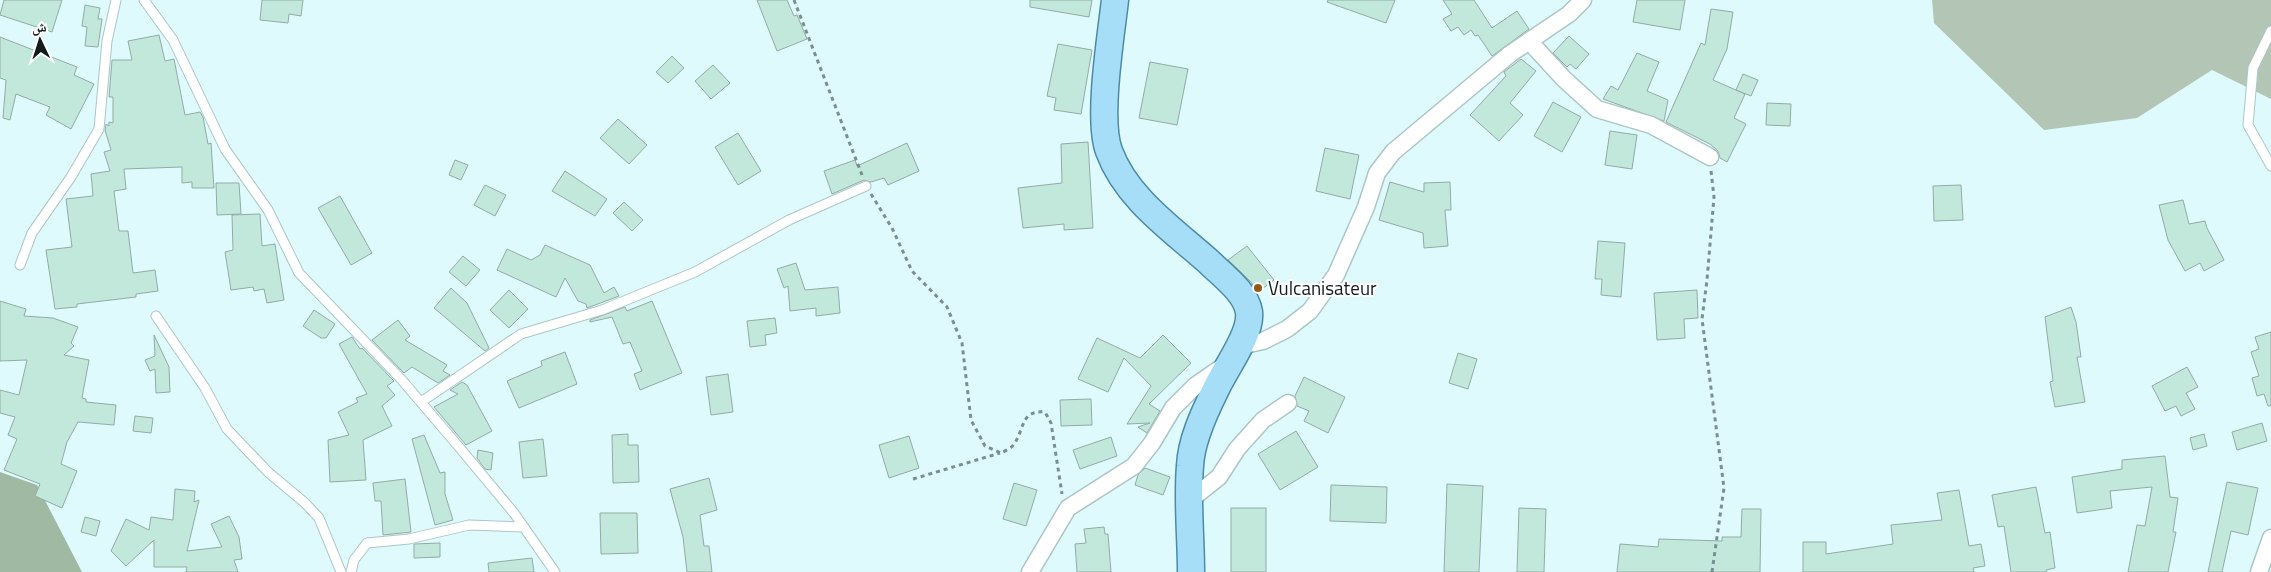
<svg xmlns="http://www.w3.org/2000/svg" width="2271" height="572" viewBox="0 0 2271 572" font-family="'Titillium Web','Noto Naskh Arabic',sans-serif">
<rect width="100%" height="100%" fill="#defafc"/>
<!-- green -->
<polygon fill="#b3c6b5" points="1932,0 2271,0 2271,99 2212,70 2137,118 2044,130 1934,23"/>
<!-- forest -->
<polygon fill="#a0b9a2" points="0,472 37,485 82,572 0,572"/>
<!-- building -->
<g fill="#c2e8dc" stroke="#93aba4">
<polygon points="4,0 62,0 52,32 0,15"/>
<polygon points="262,0 303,0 301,16 289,14 288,23 260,20"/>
<polygon points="757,0 787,0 794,16 797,15 807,39 777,51"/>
<polygon points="1030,0 1092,0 1089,17 1030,7"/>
<polygon points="1328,0 1395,0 1386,23 1327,2"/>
<polygon points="1443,0 1474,0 1492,28 1517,11 1529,29 1492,56 1478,35 1475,36 1471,30 1464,35 1458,27 1451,31 1443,19 1452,14"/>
<polygon points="1637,0 1685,0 1680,30 1633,22"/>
<polygon points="85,5 100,8 98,19 102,19 98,47 85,46 87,27 82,26"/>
<polygon points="1711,9 1733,12 1727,49 1713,80 1745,94 1734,118 1746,124 1727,162 1720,158 1718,151 1710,144 1666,122 1701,43 1705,45"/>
<polygon points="159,35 165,61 174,59 185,115 200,112 203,117 208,144 211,143 214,188 192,188 192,182 182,183 182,167 124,169 126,189 114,191 119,231 128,231 133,273 155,270 158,291 136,294 136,297 77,304 77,307 55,309 46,250 72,247 66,199 93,196 91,174 110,171 104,152 111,150 105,130 106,124 109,126 109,122 113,123 113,97 109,97 112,60 132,60 128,41"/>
<polygon points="1569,36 1589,54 1576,69 1570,64 1567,67 1553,53"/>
<polygon points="0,37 77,67 74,75 94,84 71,129 46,115 50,107 16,94 10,120 3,118 6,80 0,78"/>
<polygon points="1058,44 1092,50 1081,114 1054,110 1056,98 1047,96"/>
<polygon points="1637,53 1659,62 1647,91 1668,100 1664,121 1603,99 1611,86 1618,90"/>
<polygon points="672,56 684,68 668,83 656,72"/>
<polygon points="1521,59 1536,71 1510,103 1523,115 1499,141 1470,115 1506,76 1504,72"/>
<polygon points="1150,62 1188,69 1177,125 1139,118"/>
<polygon points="713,65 730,83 711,99 695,81"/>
<polygon points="1743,74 1758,80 1751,96 1736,90"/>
<polygon points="1553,102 1581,117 1562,152 1534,136"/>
<polygon points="1767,103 1791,104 1790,126 1766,125"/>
<polygon points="618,119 647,145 629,164 600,138"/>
<polygon points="1610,131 1637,135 1632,169 1605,165"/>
<polygon points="738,133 761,171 738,185 715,147"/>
<polygon points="1088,142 1093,228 1064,230 1064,224 1023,228 1018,188 1062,183 1061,144"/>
<polygon points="907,143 919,171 888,185 884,178 871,182 864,180 832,194 824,171 855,160 857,166"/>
<polygon points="1325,148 1359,155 1350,199 1316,191"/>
<polygon points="455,160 468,165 461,180 449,175"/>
<polygon points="565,171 607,199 595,216 552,191"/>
<polygon points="1390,182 1424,192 1424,183 1450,182 1451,210 1445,210 1448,246 1424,248 1423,233 1379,220"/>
<polygon points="216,183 239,183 241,214 217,215"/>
<polygon points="485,185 506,195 495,216 474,205"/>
<polygon points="1961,185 1963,220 1934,221 1933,186"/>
<polygon points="340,196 372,253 351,265 318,208"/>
<polygon points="2183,200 2189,224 2205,221 2207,228 2224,260 2204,271 2200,263 2185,271 2168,240 2159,205"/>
<polygon points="624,202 643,220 632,231 613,213"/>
<polygon points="260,214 262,246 275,244 284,300 267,303 264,289 254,291 253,287 231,290 225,252 233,250 232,215"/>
<polygon points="1598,241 1625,243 1621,297 1601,295 1602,279 1595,279"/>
<polygon points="545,245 590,265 604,293 614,287 619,296 587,308 586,304 578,301 565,278 556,297 497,270 507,249 531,260 540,255"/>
<polygon points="1247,246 1274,280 1258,292 1250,281 1228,260"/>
<polygon points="463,256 480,270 466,286 449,272"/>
<polygon points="796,263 805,290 838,287 840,313 816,316 816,308 790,311 788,286 784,288 777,269"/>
<polygon points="451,288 467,303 489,348 485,351 434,308"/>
<polygon points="509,290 528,309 509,328 490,310"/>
<polygon points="1697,290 1698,318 1684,319 1685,338 1657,340 1654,293"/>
<polygon points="0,301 26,309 24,316 53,318 78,327 71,343 74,346 64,355 89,360 82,398 86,399 86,402 116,405 114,425 78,422 67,442 61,464 77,471 62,508 35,496 40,484 4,470 17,439 8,435 15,417 0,413 0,390 19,395 27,360 0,361"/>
<polygon points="652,301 682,373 640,390 634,374 642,371 630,342 623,344 612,317 590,322 590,320 625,307 627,311"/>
<polygon points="2071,307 2076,322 2081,357 2077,357 2085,402 2055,407 2050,382 2053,381 2045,317"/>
<polygon points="314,310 335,324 326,338 321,338 303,326"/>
<polygon points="775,318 777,333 765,335 766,345 750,347 747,321"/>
<polygon points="398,320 410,336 405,340 447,365 443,371 450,375 438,383 412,367 404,373 372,340"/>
<polygon points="2271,332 2271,406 2268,406 2264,394 2257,396 2252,378 2259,376 2251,352 2259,349 2255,337"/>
<polygon points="154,335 169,367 170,392 156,393 155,369 150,371 145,360 155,356"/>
<polygon points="1163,335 1191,363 1149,404 1160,411 1147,433 1138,427 1150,423 1127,424 1151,386 1124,358 1108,392 1078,379 1097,338 1140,358"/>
<polygon points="352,337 360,349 362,348 394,381 387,386 395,395 382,406 392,426 363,440 366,480 330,482 328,440 349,435 338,412 358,402 356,398 367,394 339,344"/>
<polygon points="565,352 577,384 519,408 507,381 542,366 541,361"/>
<polygon points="1458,353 1477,359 1468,389 1449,383"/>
<polygon points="2187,367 2198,387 2186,393 2195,409 2181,416 2176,406 2165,411 2152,386"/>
<polygon points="728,374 733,412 711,415 706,377"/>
<polygon points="1304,377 1345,397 1328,433 1304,421 1309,411 1297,406 1295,396"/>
<polygon points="462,382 467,385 492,431 466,445 434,407 458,394 450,390"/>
<polygon points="1091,399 1092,425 1061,426 1060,400"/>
<polygon points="135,416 153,418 151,433 133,431"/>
<polygon points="2262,423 2267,441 2237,450 2232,432"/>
<polygon points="1296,431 1318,467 1280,490 1258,454"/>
<polygon points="628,434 628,445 638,445 639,482 613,483 612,435"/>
<polygon points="2204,434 2207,446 2193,450 2190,438"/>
<polygon points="424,435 440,473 445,472 445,494 453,520 435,525 412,439"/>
<polygon points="909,436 919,468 889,478 879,445"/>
<polygon points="1111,437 1117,456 1080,469 1073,450"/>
<polygon points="543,439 547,476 523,478 519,442"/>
<polygon points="478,450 493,453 491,470 485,469 477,458"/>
<polygon points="2165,456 2170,497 2178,498 2173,532 2176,532 2168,572 2128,572 2137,525 2145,526 2152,487 2110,491 2112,508 2077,513 2072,477 2122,469 2122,460"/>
<polygon points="1145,468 1170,477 1163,495 1135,485 1138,475"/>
<polygon points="709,478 717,510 700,515 704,546 709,546 712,572 687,572 683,537 670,489"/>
<polygon points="405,479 411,532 383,535 381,501 375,501 373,483"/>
<polygon points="2227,482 2258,488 2248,535 2231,531 2222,572 2208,572"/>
<polygon points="1014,483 1037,490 1026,526 1003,519"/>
<polygon points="1447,484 1483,486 1479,572 1444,572"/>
<polygon points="1331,485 1387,487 1386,523 1330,521"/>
<polygon points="2036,487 2045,533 2050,532 2055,568 2046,570 2047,572 2011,572 2004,526 1998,527 1992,495"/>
<polygon points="175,489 195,491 194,502 199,500 187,551 222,547 211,524 229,516 239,537 242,559 234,560 238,572 186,572 187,567 154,567 154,540 126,566 111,551 126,519 149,530 151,517 173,520"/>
<polygon points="1959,490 1969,546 1981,544 1985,566 1973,568 1974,572 1803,572 1803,542 1826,542 1826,554 1893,544 1891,525 1942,520 1937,493"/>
<rect x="1231" y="508" width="35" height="64"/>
<polygon points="1519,508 1546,509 1544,572 1517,572"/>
<polygon points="1742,509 1761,509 1760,572 1617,572 1620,544 1658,547 1659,539 1722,541 1722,537 1741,537"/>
<polygon points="600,513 637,513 638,553 601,554"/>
<polygon points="85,517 100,521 96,536 81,532"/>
<polygon points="1104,527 1105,534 1108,534 1111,572 1077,572 1075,544 1086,543 1084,529"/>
<polygon points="440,543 440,557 414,558 414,544"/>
<polygon points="532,558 534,572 489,572 488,563"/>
</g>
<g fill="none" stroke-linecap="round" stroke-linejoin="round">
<!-- lane casing -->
<g stroke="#acc6c8" stroke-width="11">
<g id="lane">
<polyline points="144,0 173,40 225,149 268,210 299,273 401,379 459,447 514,513 555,572"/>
<polyline points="2271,31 2253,68 2248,125 2271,166"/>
<polyline points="20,265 32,233 71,177 99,129 107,41 116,0"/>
<polyline points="156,316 205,388 227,429 268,472 305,503 319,518 341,572"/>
<polyline points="421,402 521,334 602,310 695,272 789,220 866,186"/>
<polyline points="351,572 354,560 367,543 409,539 469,525 524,527"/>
</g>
</g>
<!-- street casing -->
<g stroke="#acc6c8" stroke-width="19">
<g id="street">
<polyline points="1529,41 1564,79 1597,109 1651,125 1710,157"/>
<polyline points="1240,346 1263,341 1287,329 1310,311 1336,275 1366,207 1377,173 1393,152 1510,54 1569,14 1583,0"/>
<polyline points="1190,500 1219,477 1237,449 1263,420 1288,403"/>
<polyline points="1030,572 1068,508 1134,466 1152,443 1173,408 1196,385 1225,365"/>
<polyline points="2259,572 2271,538"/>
</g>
</g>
<!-- primary casing -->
<g stroke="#4c8ba8" stroke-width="29">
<path id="primary" d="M1115 0C1111 36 1097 119 1109 151 1126 198 1173 230 1209 262 1222 275 1246 292 1249 312 1252 334 1224 370 1215 391 1204 413 1191 441 1190 466 1187 501 1191 537 1191 572"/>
</g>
<!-- path -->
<g stroke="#7b8e90" stroke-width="3" stroke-dasharray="4 4" stroke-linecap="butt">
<polyline points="794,0 862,175"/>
<polyline points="1711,171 1714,197 1707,280 1702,319 1724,488 1712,572"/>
<path d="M871 194 892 228 912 271 947 307 962 343 971 420 985 446 1001 453C1005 451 1012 448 1014 444 1025 429 1020 410 1045 412L1051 423 1062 494"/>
<polyline points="913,479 1000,453"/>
</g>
<!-- lane -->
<use href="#lane" stroke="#fff" stroke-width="9"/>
<!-- street -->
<use href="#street" stroke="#fff" stroke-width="16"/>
<!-- primary -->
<use href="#primary" stroke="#a6def8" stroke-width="26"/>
</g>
<!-- markers -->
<circle fill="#915814" stroke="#fff" stroke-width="2" cx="1258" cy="288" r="5"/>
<g text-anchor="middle" stroke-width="4" stroke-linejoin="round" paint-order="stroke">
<!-- poi labels -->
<g font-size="19" fill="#111b1c" stroke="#fff" text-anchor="start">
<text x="1268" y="295">Vulcanisateur</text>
</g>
</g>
<!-- north arrow -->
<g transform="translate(40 40) rotate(356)" stroke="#ffffff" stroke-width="4" paint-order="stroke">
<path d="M0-4L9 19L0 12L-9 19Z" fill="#111b1c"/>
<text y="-8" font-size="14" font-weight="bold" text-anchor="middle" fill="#111b1c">ش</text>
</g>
</svg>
